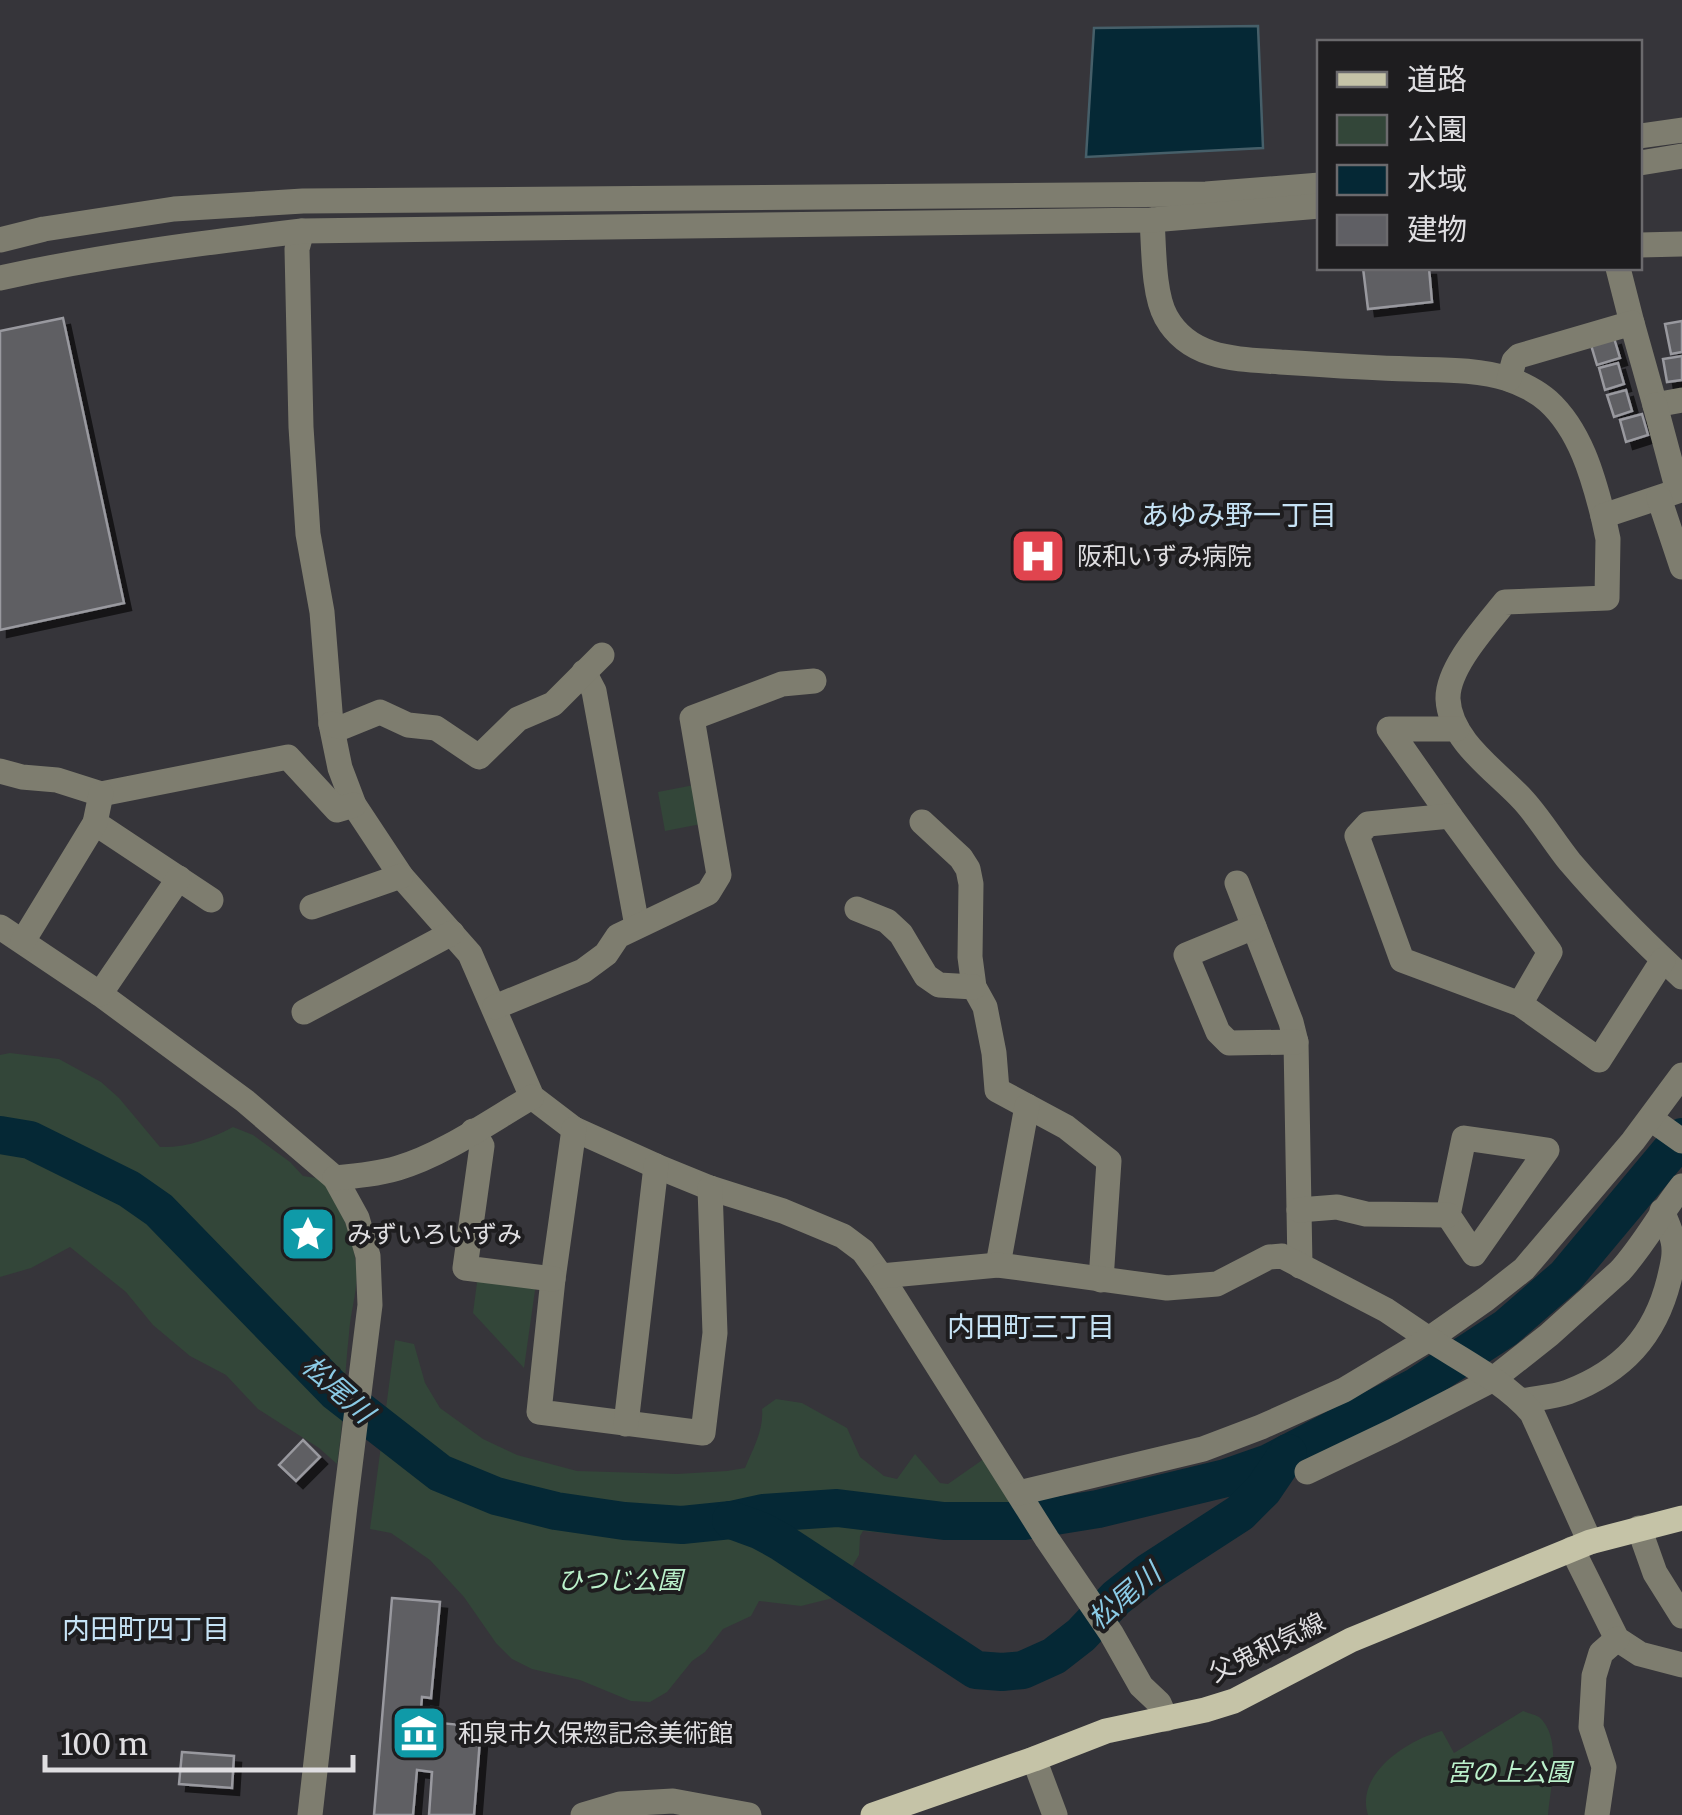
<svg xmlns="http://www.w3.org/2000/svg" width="1682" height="1815" viewBox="0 0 1682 1815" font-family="Merriweather,'Noto Sans JP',serif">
<defs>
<filter id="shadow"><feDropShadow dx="7" dy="7" stdDeviation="0" flood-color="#0009"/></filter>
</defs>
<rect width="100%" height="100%" fill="#36353a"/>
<!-- green -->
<g fill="#334639">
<polygon points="694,785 701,824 665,831 658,792"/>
<path d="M10 1053 59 1059 101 1082 119 1098 160 1147C187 1148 210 1139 233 1127L253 1135 290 1162 303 1176 323 1179C340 1206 355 1240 357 1273 357 1292 350 1314 349 1334 344 1377 344 1421 337 1464L319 1448 258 1409 226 1375 190 1356 153 1325 126 1292 70 1247 31 1268 0 1277V1055Z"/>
<polygon points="478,1275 536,1283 524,1368 473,1313"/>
<path d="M395 1340 414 1344 425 1383 440 1408 483 1439 517 1455 577 1471 677 1474 727 1471 745 1468C753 1449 764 1430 762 1409L776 1399 802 1403 847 1428 860 1457 884 1476 897 1479 915 1454 940 1483 948 1484 988 1456 1047 1539 895 1534 863 1531 860 1536 859 1555 833 1598 801 1606 759 1601 751 1616 723 1629 705 1652 692 1661 667 1692 650 1702 631 1701 580 1680 532 1669 512 1659 496 1643 464 1597 430 1560 391 1533 370 1529Z"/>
<path d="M1523 1711C1528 1713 1534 1714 1539 1717 1563 1737 1550 1789 1548 1815H1368C1355 1774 1407 1740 1442 1731L1454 1753Z"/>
</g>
<!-- water -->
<polygon fill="#052835" stroke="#465f69" stroke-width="2.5" points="1258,26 1263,148 1086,157 1094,28"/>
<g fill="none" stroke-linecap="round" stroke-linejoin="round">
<!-- river -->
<g stroke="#052835" stroke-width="38">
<polyline points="0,1135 30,1140 129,1189 159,1210 336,1392 440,1473 496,1496 556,1511 624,1521 682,1525 731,1520 763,1513 837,1508 944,1521 1024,1521 1098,1509 1226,1478 1269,1463 1416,1387 1506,1328 1566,1276 1682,1137"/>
<polyline points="731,1520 761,1531 781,1542 976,1670 1002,1672 1023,1670 1054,1656 1081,1635 1116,1598 1149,1572 1240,1513 1263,1490 1288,1453"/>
</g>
</g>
<!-- building -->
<g fill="#5f5f64" stroke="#99999f" stroke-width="2.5" filter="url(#shadow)">
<polygon points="1363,268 1429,268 1432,302 1368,309"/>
<polygon points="63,318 124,603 0,630 0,331"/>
<polygon points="1682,321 1682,352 1671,354 1665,324"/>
<polygon points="1614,338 1620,358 1597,365 1591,345"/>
<polygon points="1682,356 1682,380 1667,382 1663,359"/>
<polygon points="1618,363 1624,384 1605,390 1599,368"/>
<polygon points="1626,390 1632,411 1614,417 1607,395"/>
<polygon points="1642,414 1648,435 1626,442 1620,420"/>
<polygon points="303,1440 320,1457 296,1481 279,1465"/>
<polygon points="392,1598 440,1602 431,1698 422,1697 420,1721 481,1727 474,1815 429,1815 432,1772 417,1770 413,1815 374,1815"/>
<polygon points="182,1752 234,1756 232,1788 179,1784"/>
</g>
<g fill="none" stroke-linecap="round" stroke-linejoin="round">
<!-- minor -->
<g stroke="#7e7d6f" stroke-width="25">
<polyline points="1640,136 1682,130"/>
<polyline points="1640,163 1682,156"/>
<path d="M1152 220C1154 247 1153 294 1166 317 1190 360 1238 359 1280 362 1324 365 1367 368 1410 369 1441 370 1478 369 1508 379 1521 383 1538 392 1548 401 1580 430 1593 476 1603 516"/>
<polyline points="302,231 297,249 301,427 308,534 322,612 331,724 340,768 354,805 401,876 470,954 532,1097 574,1129 656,1166 710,1188 783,1211 843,1236 863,1251 881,1276 1047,1539 1111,1633 1141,1686 1159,1703 1166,1719"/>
<polyline points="0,240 44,229 174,209 303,201 1206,194 1320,185"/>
<polyline points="1640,245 1682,244"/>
<polyline points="1618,268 1632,323"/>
<path d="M0 278C100 256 200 243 302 231L1152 220 1320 206"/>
<polyline points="1509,379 1514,361 1519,356 1632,323 1655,405 1682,400"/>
<path d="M1655 405 1678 491 1603 516 1608 539 1607 598 1505 602C1486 626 1447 668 1448 699 1450 742 1498 772 1524 801 1541 820 1554 842 1570 862 1605 903 1643 941 1682 977"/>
<polyline points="1659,498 1682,567"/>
<polyline points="584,672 594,691 637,926"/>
<polyline points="331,724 343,727 380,712 408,725 436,728 479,757 518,719 553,704 602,655"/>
<polyline points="0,771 22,777 57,780 101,794 288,757 337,810 354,805"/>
<polyline points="1450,816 1389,729 1457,729"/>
<polyline points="922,822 961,858 968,869 971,884 970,957 974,987 985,1007 994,1053 997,1090 1066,1127 1109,1161 1101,1280"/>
<polyline points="95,823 211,900"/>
<polyline points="1237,883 1291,1022 1296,1042 1300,1266"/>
<polyline points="312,907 401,876"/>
<polyline points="857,909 887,921 901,934 926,976 939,985 974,987"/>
<polyline points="0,927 100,994 245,1101 335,1178 357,1218 368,1256 370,1305 345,1506 310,1815"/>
<polyline points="1254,927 1186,955 1218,1032 1229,1043 1296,1042"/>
<polyline points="23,941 95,823 101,794"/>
<polyline points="100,994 179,878"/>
<polyline points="1520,1004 1550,952 1450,816 1368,824 1357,836 1402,960 1520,1004 1599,1060 1663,960"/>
<polyline points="495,1007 583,971 606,954 618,936 708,893 719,875 692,718 782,684 814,681"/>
<polyline points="304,1012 452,933"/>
<polyline points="1651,1119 1682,1141"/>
<polyline points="574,1129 553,1279 539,1412 703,1433 715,1333 710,1188"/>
<polyline points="473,1131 482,1146 465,1268 553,1279"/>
<polygon points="1464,1138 1547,1150 1474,1254 1448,1215"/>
<path d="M335 1178C357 1176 378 1174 398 1168 443 1155 492 1120 532 1097"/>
<polyline points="1299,1210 1337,1207 1366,1214 1448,1215"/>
<polyline points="998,1265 1027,1106"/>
<polyline points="881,1276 998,1265 1167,1288 1217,1284 1269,1257 1282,1256 1386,1310 1429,1339 1486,1299 1524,1269 1633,1141 1682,1075"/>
<path d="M1522 1401C1537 1398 1554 1397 1568 1392 1623 1371 1655 1336 1669 1280 1672 1267 1676 1254 1673 1241 1671 1231 1666 1220 1662 1211"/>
<polyline points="626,1424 656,1166"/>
<path d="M1307 1472 1393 1431 1492 1380 1549 1335 1620 1271C1643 1246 1660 1214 1682 1186"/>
<path d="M1019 1493 1203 1449 1261 1427 1344 1390 1429 1339C1463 1361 1505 1382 1532 1413L1590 1542"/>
<polyline points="1639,1528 1655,1573 1682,1616"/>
<polyline points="1572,1549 1617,1639 1640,1654 1682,1665"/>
<polyline points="1034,1759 1055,1815"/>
<polyline points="583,1815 620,1804 673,1801 749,1815"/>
<polyline points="1597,1815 1604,1767 1591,1727 1594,1676 1601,1653 1617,1639"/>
</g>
<!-- major -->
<polyline stroke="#c5c3a7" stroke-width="25" points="873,1815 1034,1759 1106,1731 1205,1710 1234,1701 1351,1640 1590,1542 1682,1518"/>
</g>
<!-- icons -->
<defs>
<g id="hospital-square" transform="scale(2.875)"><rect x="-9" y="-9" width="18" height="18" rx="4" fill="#e0444e" stroke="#1e1d1f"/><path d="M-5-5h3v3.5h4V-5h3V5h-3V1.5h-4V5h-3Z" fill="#fff"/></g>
<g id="sight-square" transform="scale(2.875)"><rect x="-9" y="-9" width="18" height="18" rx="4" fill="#0f9aa8" stroke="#1e1d1f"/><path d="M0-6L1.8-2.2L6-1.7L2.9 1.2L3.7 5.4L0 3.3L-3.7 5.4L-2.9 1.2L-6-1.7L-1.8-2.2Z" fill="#fff"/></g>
<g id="museum-square" transform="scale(2.875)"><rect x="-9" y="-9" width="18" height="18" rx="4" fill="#0f9aa8" stroke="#1e1d1f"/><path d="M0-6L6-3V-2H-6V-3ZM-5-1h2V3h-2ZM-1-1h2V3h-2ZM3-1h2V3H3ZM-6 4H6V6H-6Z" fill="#fff"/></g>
</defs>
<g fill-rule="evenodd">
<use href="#hospital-square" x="1038" y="556"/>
<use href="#sight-square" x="308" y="1234"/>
<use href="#museum-square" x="419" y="1733"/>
</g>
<g text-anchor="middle" stroke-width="8" stroke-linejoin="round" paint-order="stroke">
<!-- poi labels -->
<g font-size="25" fill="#dfdee1" stroke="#1e1d1f" text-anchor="start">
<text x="1077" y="565">阪和いずみ病院</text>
<text x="347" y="1243">みずいろいずみ</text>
<text x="458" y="1742">和泉市久保惣記念美術館</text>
</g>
<!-- park labels -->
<g font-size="25" font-style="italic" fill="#bbf1cb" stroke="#1e1d1f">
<text x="620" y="1589">ひつじ公園</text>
<text x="1509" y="1781">宮の上公園</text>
</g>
<!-- street labels -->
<g font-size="25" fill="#dfdee1" stroke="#1e1d1f">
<text transform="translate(1267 1647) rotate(-26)" y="9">父鬼和気線</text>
</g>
<!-- neighbourhood labels -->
<g font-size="28" fill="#c6e3f5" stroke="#1e1d1f">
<text x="1239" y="525">あゆみ野一丁目</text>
<text x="1031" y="1337">内田町三丁目</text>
<text x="146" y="1639">内田町四丁目</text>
</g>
<!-- water labels -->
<g font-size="28" font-style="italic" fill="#8acae5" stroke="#1e1d1f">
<text transform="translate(338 1389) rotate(42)" y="10">松尾川</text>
<text transform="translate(1124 1596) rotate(-40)" y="10">松尾川</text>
</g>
</g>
<!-- legend -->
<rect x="1317" y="40" width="325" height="230" fill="#1e1d1f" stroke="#6b6a6d" stroke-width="2.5"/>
<rect x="1337" y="72" width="50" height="15" fill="#c5c3a7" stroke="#6b6a6d" stroke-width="2.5"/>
<text x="1407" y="90" font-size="30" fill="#dfdee1">道路</text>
<rect x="1337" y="115" width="50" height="30" fill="#334639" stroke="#6b6a6d" stroke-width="2.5"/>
<text x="1407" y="140" font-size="30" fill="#dfdee1">公園</text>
<rect x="1337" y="165" width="50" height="30" fill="#052835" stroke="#6b6a6d" stroke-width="2.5"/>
<text x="1407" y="190" font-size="30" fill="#dfdee1">水域</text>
<rect x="1337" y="215" width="50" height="30" fill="#5f5f64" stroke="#6b6a6d" stroke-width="2.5"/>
<text x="1407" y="240" font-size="30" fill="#dfdee1">建物</text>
<!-- scale -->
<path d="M45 1755v15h308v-15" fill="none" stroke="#dfdee1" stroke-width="5"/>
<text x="60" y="1755" font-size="30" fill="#dfdee1" stroke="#1e1d1f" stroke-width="8" paint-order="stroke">100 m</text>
</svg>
